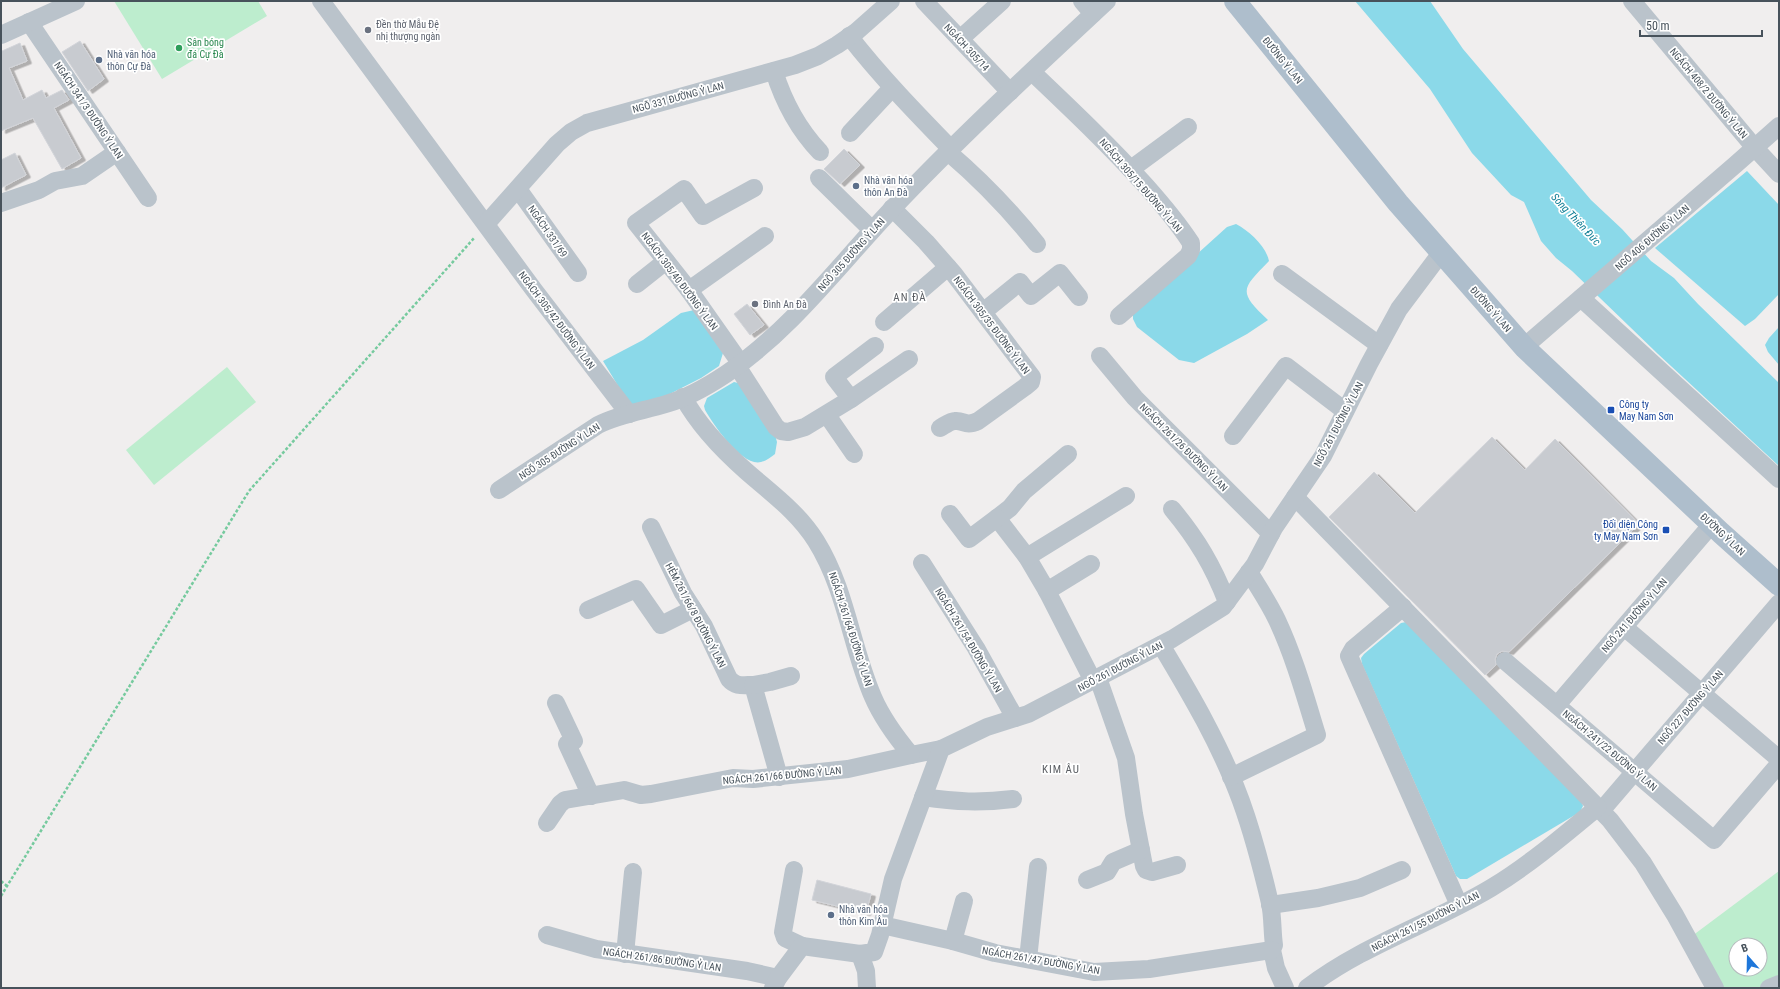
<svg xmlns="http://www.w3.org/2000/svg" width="1780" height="989" viewBox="0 0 1780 989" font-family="'Roboto Condensed',sans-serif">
<defs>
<filter id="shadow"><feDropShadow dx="4.5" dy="2.5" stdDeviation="0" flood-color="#0004"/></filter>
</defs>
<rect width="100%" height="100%" fill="#f0eeee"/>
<!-- green -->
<g fill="#bdedce" fill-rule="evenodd">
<polygon points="114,1 258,1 267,16 162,79"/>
<polygon points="227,367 256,402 154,485 126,450"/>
<path d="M1779 871V988H1713L1692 936ZM1736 945H1760V969H1736Z"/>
</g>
<!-- water -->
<g fill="#8bd9e9">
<polygon points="1355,1 1430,1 1463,49 1591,200 1622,229 1651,261 1674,278 1698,304 1779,383 1779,466 1658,354 1572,271 1556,258 1541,241 1524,202 1511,195 1472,153 1430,89"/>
<polygon points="1747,171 1779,205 1779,294 1755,319 1745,326 1655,248"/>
<path d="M1236 224C1249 231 1266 246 1269 261 1242 289 1237 291 1268 320L1247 334 1194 363 1179 360 1137 327 1133 319V312L1227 227Z"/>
<polygon points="694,310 723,353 719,366 701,378 658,400 642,406 629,404 603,361 643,340 681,313"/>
<polygon points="1779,327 1779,365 1768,352 1765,345 1769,338"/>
<path d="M734 382 738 383 775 435 777 442 775 454C771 457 766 461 761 462 742 467 713 424 705 410L704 406 707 398Z"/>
<polygon points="1406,622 1581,800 1583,806 1580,812 1467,879 1460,879 1456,876 1362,664 1361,658 1364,654 1401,623"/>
</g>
<!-- building -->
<g fill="#c8cbd0" stroke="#d2d4d9" filter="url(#shadow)">
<polygon points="80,41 104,79 88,91 62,52"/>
<polygon points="20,43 27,61 9,68 23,100 42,90 46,98 62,90 69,100 54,108 81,158 62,169 33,118 1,131 1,49 2,51"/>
<polygon points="844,149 860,165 840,184 824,169"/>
<polygon points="15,153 26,175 1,188 1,160"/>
<polygon points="747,304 764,325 750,335 734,314"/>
<polygon points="1492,437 1525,470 1555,439 1639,524 1509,652 1502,651 1497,654 1495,659 1496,665 1485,675 1329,517 1374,472 1415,513"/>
<polygon points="817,880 871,894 866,913 812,900"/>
</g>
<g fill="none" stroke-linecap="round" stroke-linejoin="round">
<!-- path -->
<g stroke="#76ca9e" stroke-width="2.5" stroke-dasharray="3 2" stroke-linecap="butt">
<polyline points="1,881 7,886"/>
<polyline points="1,896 249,491 475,237"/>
</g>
<!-- minor -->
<g stroke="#bac3cb" stroke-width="18">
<polyline points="321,1 534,290 629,414"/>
<polyline points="924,1 1010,92"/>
<polyline points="1082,1 1093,14"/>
<polyline points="1632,1 1755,148 1779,174"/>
<polyline points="29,22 148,198"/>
<polyline points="1,35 76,1"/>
<path d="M849 36C881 77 916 113 951 149"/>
<polyline points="960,39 1002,1"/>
<path d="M774 71C784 103 798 129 820 152"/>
<path d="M1032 72C1071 109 1110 146 1146 186 1162 204 1178 223 1191 243V250L1188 256 1119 316"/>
<polyline points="850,133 892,88"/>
<path d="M948 152C982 181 1009 209 1037 244"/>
<polyline points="1131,169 1188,127"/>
<polyline points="819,178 872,230"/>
<polyline points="518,189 578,273"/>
<polyline points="1,203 39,190 55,181 82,176 117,152"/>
<path d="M892 208 926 242 954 274 1032 377 1031 382 1025 387 978 421C965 427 964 420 955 421 950 421 944 426 940 428"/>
<polyline points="486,224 557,144 571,132 587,123 795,65 818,56 837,45 856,32 891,1"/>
<polyline points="1282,274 1379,345"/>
<polyline points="637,284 666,261"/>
<polyline points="689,290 765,236"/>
<polyline points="1581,298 1779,479"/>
<polyline points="983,312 1020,282 1031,296 1060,273 1079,297"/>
<polyline points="884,322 948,267"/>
<polyline points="1524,347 1735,165 1779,126"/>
<polyline points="1100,356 1135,398 1271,534"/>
<polyline points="741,364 689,290 636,223 684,189 703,216 754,188"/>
<polyline points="737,366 776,427 781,431 788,432 805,427 851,399 909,359"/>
<path d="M683 397C699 426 721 449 746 471 771 493 798 512 816 541 846 589 851 646 873 697 882 718 896 737 911 755L941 749"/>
<polyline points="851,399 834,377 875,346"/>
<polyline points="827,415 854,454"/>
<polyline points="1233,436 1286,366 1345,411"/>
<polyline points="1068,454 1024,491 1010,508 997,518 1027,557 1047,591 1093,681"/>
<path d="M499 490 598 425C620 414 643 411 666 404 687 398 708 386 726 374 791 330 838 266 891 210 960 137 1034 69 1107 1"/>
<polyline points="1295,497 1610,820 1643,863 1675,915 1715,988"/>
<path d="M1172 509C1197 539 1213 566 1227 602"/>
<polyline points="950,514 969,539 997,518"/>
<path d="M651 527 683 593 704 626 729 679C736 687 743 685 753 685L779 777"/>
<polyline points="1027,557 1126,496"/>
<polyline points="922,563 976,648 1015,718"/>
<polyline points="1047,591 1091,564"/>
<polyline points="1403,607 1353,649 1349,656 1459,905"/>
<polyline points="588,610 636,589 661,625 693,609"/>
<polyline points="1624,627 1779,759"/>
<path d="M1161 645C1191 695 1221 746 1241 801 1253 834 1262 869 1270 903 1273 917 1272 931 1274 945L1272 950 1276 968 1285 988"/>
<polyline points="1505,661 1714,840 1779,764"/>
<polyline points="1098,678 1126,758 1134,814 1144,866 1146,870 1152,872 1177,865"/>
<polyline points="753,685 770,682 791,676"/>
<polyline points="556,703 574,741 567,744 591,796"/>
<polyline points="1557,705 1712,524"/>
<path d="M1231 777 1317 735C1305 696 1294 656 1277 620 1269 603 1258 587 1249 572"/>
<path d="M923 797C957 802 980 803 1013 799"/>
<polyline points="1601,811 1779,603"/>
<polyline points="547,823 560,804 565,800 624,790 641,795 651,794 733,778 753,779 848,769 911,755"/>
<polyline points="794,870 783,932 785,938 802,946"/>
<polyline points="1087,880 1107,872 1113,862 1141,850"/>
<polyline points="1270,905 1318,898 1360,888 1402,870"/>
<polyline points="882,925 953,941 995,953 1094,972 1149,969 1272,950"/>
<polyline points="547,935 596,949 747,971 778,978"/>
<polyline points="953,941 964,901"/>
<polyline points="625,954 633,872"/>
<polyline points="860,954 866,971 867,988"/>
<polyline points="1028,959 1038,867"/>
<polyline points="773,988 778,978 802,946 860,954 874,952 880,935 893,879 941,749 987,727 1028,714 1172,639 1223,607 1255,564 1274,528 1323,456 1369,364 1399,309 1441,253"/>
<path d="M1307 988C1363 945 1431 924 1491 888 1529 865 1563 836 1598 807"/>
<polyline points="1769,988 1779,984"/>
</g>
<!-- major -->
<polyline stroke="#aebecc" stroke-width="22" points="1235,1 1398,203 1525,348 1721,533 1779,585"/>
</g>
<!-- markers -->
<g fill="#6b7280" stroke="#fff" stroke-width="1.5">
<circle cx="368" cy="30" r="4"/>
<circle cx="755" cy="304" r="4"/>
</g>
<circle fill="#2e9e5b" stroke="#fff" stroke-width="1.5" cx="179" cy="48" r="4"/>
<g fill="#5c6f8a" stroke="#fff" stroke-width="1.5">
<circle cx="99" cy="60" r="4"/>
<circle cx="856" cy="186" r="4"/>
<circle cx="831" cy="915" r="4"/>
</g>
<g fill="#1a4fb4" stroke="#fff" stroke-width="1.5">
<rect x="1607" y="406" width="8" height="8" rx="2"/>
<rect x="1662" y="526" width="8" height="8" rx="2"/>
</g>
<g text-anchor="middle" stroke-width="3.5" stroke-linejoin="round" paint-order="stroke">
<!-- worship labels -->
<g font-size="10" fill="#5b616d" stroke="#fff" text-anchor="start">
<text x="376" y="28">Đền thờ Mẫu Đệ<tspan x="376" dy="12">nhị thượng ngàn</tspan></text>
<text x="763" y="308">Đình An Đà</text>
</g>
<!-- leisure labels -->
<g font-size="10" fill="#27864d" stroke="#fff" text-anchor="start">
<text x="187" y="46">Sân bóng<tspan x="187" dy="12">đá Cự Đà</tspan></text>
</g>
<!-- street labels -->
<g font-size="10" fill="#47525b" stroke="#fff">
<text transform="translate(967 47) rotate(47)" y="4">NGÁCH 305/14</text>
<text transform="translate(1283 60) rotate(51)" y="4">ĐƯỜNG Ỷ LAN</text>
<text transform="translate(1709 93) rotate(50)" y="4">NGÁCH 408/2 ĐƯỜNG Ỷ LAN</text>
<text transform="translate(678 97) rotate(-15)" y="4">NGÕ 331 ĐƯỜNG Ỷ LAN</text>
<text transform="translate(89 110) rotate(56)" y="4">NGÁCH 341/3 ĐƯỜNG Ỷ LAN</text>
<text transform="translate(1141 185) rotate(49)" y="4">NGÁCH 305/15 ĐƯỜNG Ỷ LAN</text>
<text transform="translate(548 231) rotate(55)" y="4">NGÁCH 331/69</text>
<text transform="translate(1652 237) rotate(-41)" y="4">NGÕ 406 ĐƯỜNG Ỷ LAN</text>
<text transform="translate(851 254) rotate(-48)" y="4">NGÕ 305 ĐƯỜNG Ỷ LAN</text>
<text transform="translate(680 281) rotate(53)" y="4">NGÁCH 305/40 ĐƯỜNG Ỷ LAN</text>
<text transform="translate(1491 309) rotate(49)" y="4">ĐƯỜNG Ỷ LAN</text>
<text transform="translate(557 320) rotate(53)" y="4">NGÁCH 305/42 ĐƯỜNG Ỷ LAN</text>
<text transform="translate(992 325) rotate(53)" y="4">NGÁCH 305/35 ĐƯỜNG Ỷ LAN</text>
<text transform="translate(1338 424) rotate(-62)" y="4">NGÕ 261 ĐƯỜNG Ỷ LAN</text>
<text transform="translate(1184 447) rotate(45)" y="4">NGÁCH 261/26 ĐƯỜNG Ỷ LAN</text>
<text transform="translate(559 451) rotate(-33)" y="4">NGÕ 305 ĐƯỜNG Ỷ LAN</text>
<text transform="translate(1723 534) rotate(43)" y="4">ĐƯỜNG Ỷ LAN</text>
<text transform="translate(696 615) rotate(62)" y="4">HẺM 261/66/8 ĐƯỜNG Ỷ LAN</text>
<text transform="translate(1634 615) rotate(-49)" y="4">NGÕ 241 ĐƯỜNG Ỷ LAN</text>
<text transform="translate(851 629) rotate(72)" y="4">NGÁCH 261/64 ĐƯỜNG Ỷ LAN</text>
<text transform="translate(969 640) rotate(59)" y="4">NGÁCH 261/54 ĐƯỜNG Ỷ LAN</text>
<text transform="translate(1120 666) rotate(-28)" y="4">NGÕ 261 ĐƯỜNG Ỷ LAN</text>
<text transform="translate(1690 707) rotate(-49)" y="4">NGÕ 227 ĐƯỜNG Ỷ LAN</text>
<text transform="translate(1610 750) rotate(40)" y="4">NGÁCH 241/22 ĐƯỜNG Ỷ LAN</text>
<text transform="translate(782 775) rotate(-5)" y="4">NGÁCH 261/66 ĐƯỜNG Ỷ LAN</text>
<text transform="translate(1425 921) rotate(-27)" y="4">NGÁCH 261/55 ĐƯỜNG Ỷ LAN</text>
<text transform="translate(662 959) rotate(8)" y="4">NGÁCH 261/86 ĐƯỜNG Ỷ LAN</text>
<text transform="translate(1041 960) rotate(10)" y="4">NGÁCH 261/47 ĐƯỜNG Ỷ LAN</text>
</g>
<!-- service labels -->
<g font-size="10" fill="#4e5e75" stroke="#fff" text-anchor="start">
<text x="107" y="58">Nhà văn hóa<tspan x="107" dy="12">thôn Cự Đà</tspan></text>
<text x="864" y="184">Nhà văn hóa<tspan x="864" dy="12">thôn An Đà</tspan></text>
<text x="839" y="913">Nhà văn hóa<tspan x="839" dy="12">thôn Kim Âu</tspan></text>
</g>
<!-- transit labels -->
<g font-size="10" fill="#164399" stroke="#fff" text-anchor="start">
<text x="1619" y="408">Công ty<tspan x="1619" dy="12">May Nam Sơn</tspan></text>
<text x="1658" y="528" text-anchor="end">Đối diện Công<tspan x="1658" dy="12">ty May Nam Sơn</tspan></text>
</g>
<!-- water labels -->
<g font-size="11" font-style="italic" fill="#107e95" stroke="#fff">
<text transform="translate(1576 219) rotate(47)" y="4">Sông Thiên Đức</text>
</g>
<!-- neighbourhood labels -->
<g font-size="11" letter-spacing="1" fill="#5b5e63" stroke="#fff">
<text x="910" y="301">AN ĐÀ</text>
<text x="1061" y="773">KIM ÂU</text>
</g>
</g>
<!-- border -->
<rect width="1780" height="989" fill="none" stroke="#47525b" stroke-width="4"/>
<!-- north arrow -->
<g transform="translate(1748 957) rotate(340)"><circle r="19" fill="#ffffff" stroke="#b5babd"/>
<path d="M0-3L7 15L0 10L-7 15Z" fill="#1e77da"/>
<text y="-6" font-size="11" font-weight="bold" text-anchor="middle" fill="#47525b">B</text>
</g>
<!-- scale -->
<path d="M1640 30v6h122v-6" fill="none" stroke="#47525b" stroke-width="2"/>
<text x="1646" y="30" font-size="12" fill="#47525b" stroke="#ffffff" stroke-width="3" paint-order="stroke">50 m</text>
</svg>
